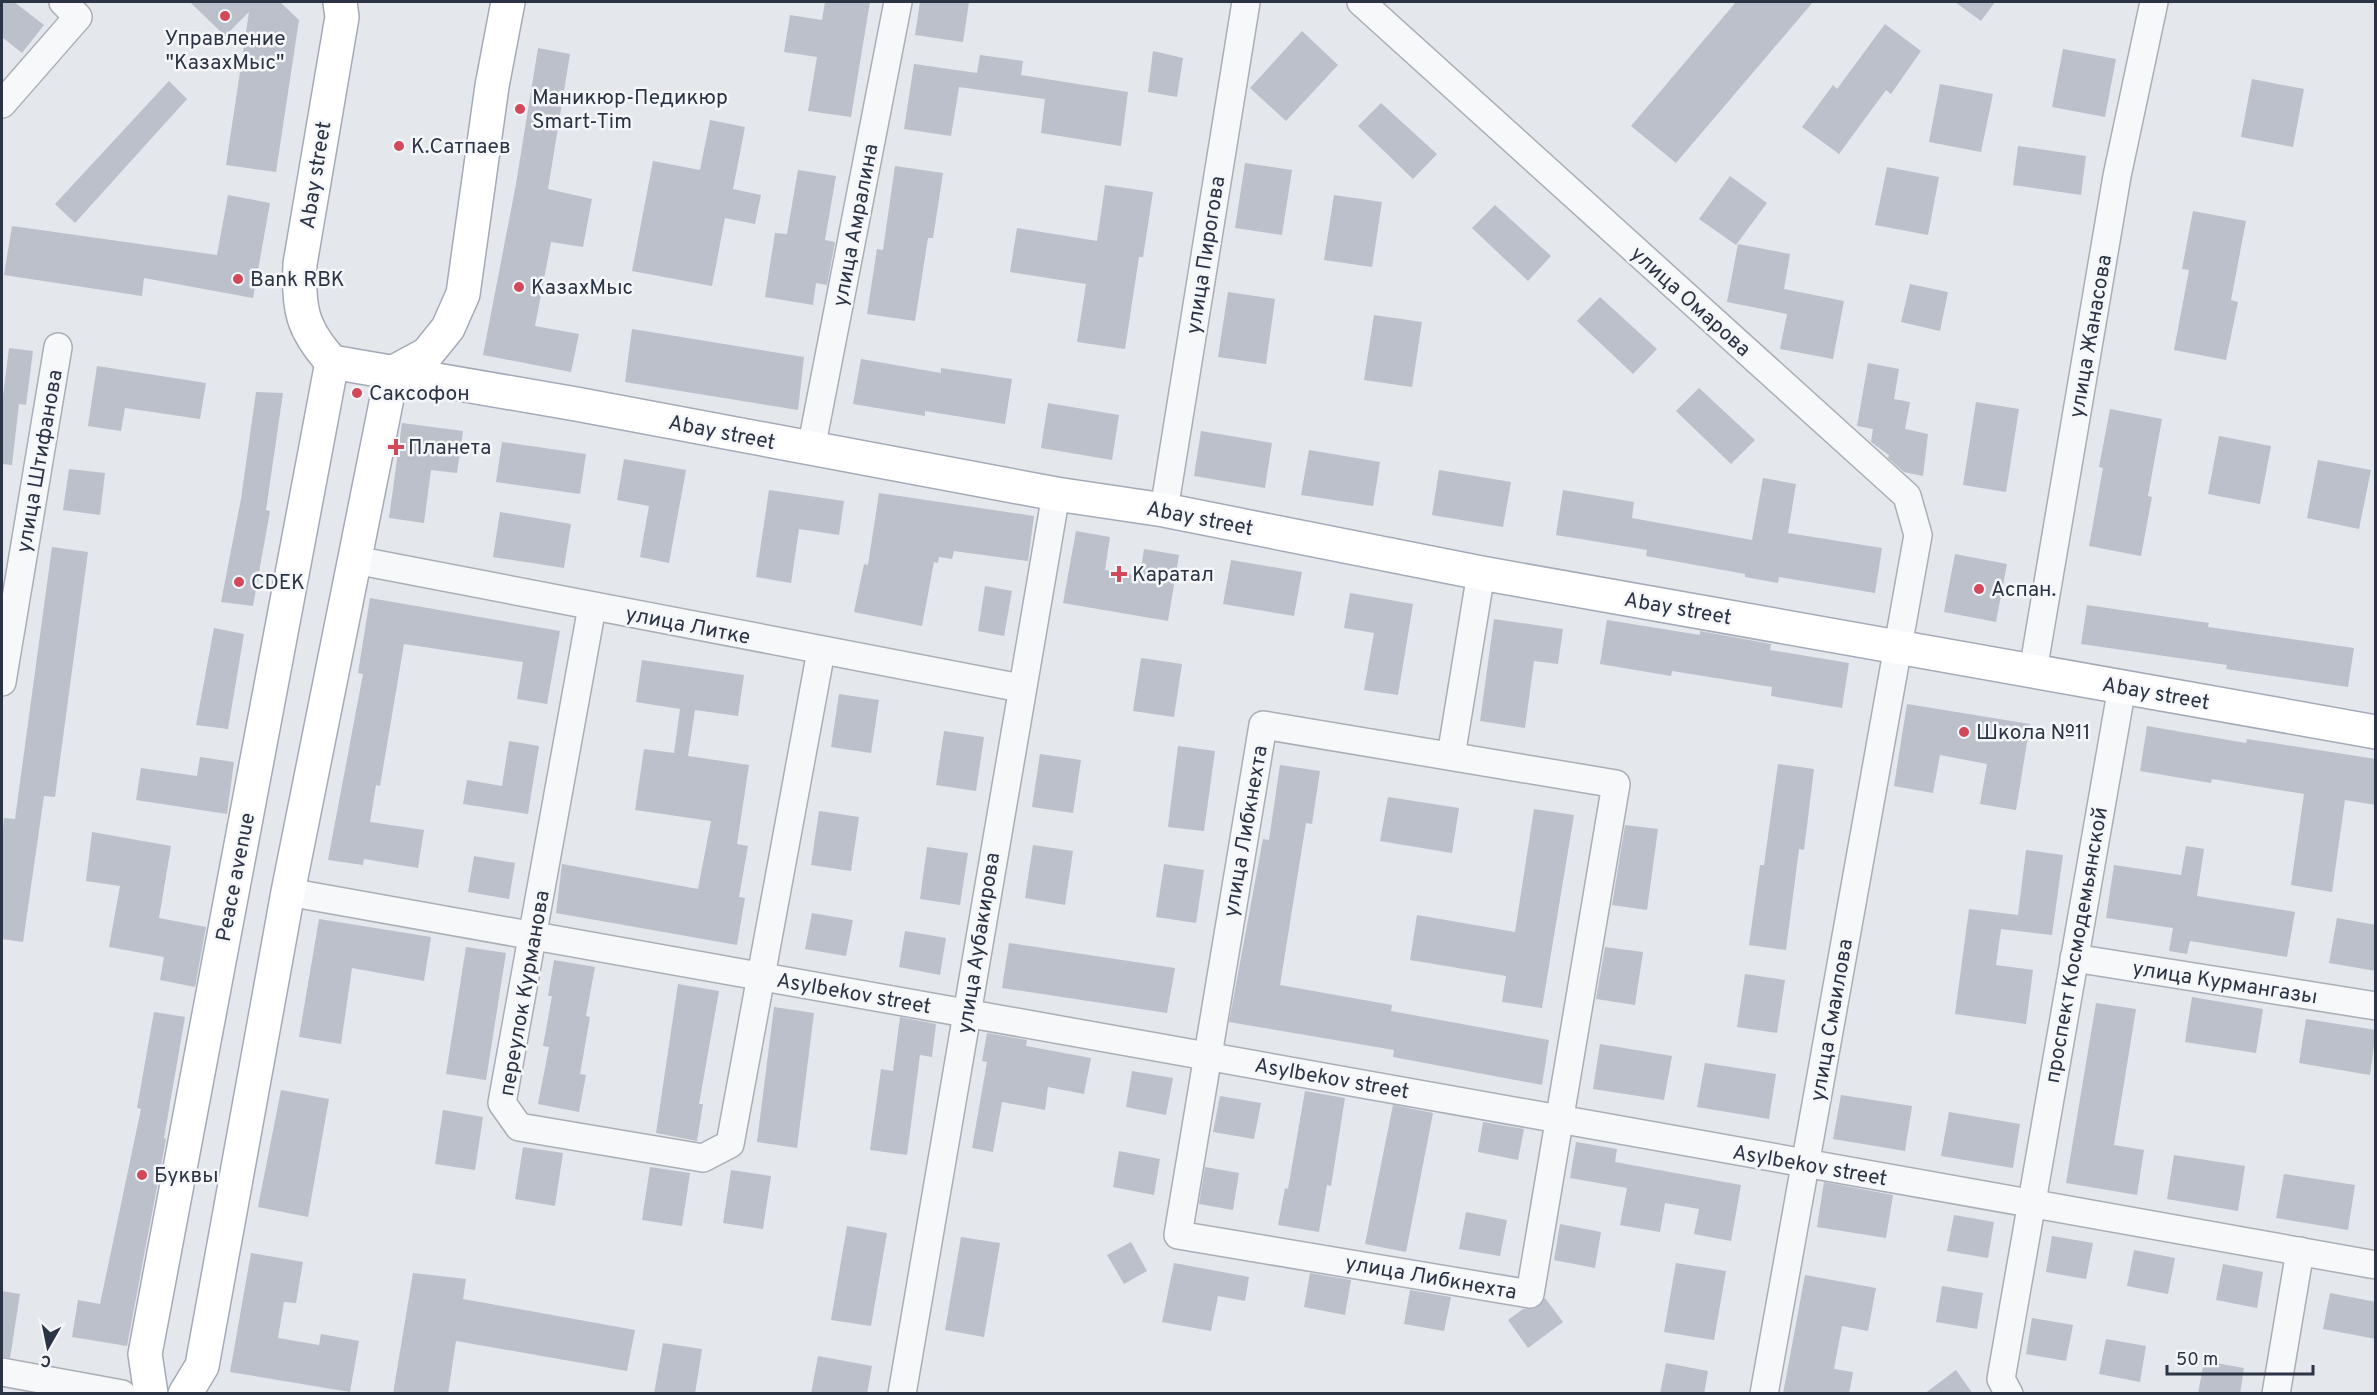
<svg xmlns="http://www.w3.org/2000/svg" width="2377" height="1395" viewBox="0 0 2377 1395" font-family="Overpass,sans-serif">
<rect width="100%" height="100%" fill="#e4e7ec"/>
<!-- building -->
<g fill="#bbc0ca">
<polygon points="2,2 14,2 44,25 22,53 2,37"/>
<polygon points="190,2 280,2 299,20 276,172 226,165 249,12 225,36"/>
<polygon points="825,2 870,2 851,117 808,111 817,57 784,52 790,15 822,20"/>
<polygon points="920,2 969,2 963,42 915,35"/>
<polygon points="1736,2 1813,2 1676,163 1631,126"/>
<polygon points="1955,2 1995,2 1981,21"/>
<polygon points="1885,24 1921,51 1891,94 1886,90 1839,154 1802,127 1833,85 1837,89"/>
<polygon points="1302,31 1338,65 1286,121 1250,88"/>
<polygon points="538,48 570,54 548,189 592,199 583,247 551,242 535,326 579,334 571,372 483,355 516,184"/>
<polygon points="2063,49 2116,59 2105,117 2052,107"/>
<polygon points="1153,51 1183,58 1177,97 1148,92"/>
<polygon points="980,55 1023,61 1021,75 1128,92 1121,146 1041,133 1045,99 959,87 951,136 904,129 914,64 977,73"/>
<polygon points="2252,79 2304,89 2293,147 2241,137"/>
<polygon points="169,81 187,99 75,223 55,204"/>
<polygon points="1940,84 1993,94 1981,152 1929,142"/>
<polygon points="1381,103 1437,154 1413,179 1358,126"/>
<polygon points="710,120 745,127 733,189 761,195 755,224 725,218 712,286 632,271 653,161 700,170"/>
<polygon points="2018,146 2086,156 2081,195 2013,185"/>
<polygon points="1245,163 1292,170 1282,235 1235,228"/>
<polygon points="895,166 943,173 933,238 928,238 915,321 867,314 877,249 883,250"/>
<polygon points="1887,167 1939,177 1928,235 1875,225"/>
<polygon points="798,170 836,176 825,240 835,242 827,285 816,283 813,305 765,297 775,233 787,234"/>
<polygon points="1730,176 1767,203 1736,245 1699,219"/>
<polygon points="1105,185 1153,192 1143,257 1139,257 1125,349 1077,342 1086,284 1010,272 1017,228 1097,241"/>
<polygon points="228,195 270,203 253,298 144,278 142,296 4,275 12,226 217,255"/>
<polygon points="1334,195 1382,202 1372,267 1324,260"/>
<polygon points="1495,205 1551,256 1528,281 1472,228"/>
<polygon points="2193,211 2246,221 2231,300 2238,302 2226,360 2174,350 2189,270 2182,269"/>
<polygon points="1738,244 1790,254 1784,289 1844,301 1833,359 1780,349 1787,314 1727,302"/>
<polygon points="1910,284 1948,292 1940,331 1901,322"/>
<polygon points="1228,292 1275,299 1266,364 1218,357"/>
<polygon points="1600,297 1657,349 1633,374 1577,321"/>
<polygon points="1374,315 1422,322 1412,387 1364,380"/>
<polygon points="632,329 804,357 798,410 625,382"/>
<polygon points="9,348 33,351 26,405 19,404 12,465 2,464 2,404"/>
<polygon points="861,359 941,373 941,368 1012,379 1005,424 925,411 925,416 853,404"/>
<polygon points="1868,363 1899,369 1894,399 1910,402 1905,429 1928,434 1923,476 1904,472 1888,458 1889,455 1871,442 1873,429 1857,426"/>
<polygon points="97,366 206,383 200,419 125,408 121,431 88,426"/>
<polygon points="1699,388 1755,440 1731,464 1676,411"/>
<polygon points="256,392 283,393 266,510 270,511 253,606 221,602 241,499"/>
<polygon points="1976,402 2019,409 2006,492 1963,485"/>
<polygon points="1048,403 1119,415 1112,460 1041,448"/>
<polygon points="2110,409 2162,419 2148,496 2152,497 2141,556 2089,546 2103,468 2099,467"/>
<polygon points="402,423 463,431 457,473 431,470 424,523 389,518"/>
<polygon points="1201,431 1272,443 1265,488 1194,476"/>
<polygon points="2219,436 2271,446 2260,504 2208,494"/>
<polygon points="502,442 586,454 580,494 496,482"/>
<polygon points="1309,450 1380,462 1373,506 1301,495"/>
<polygon points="624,459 686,470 669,563 640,557 649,506 617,500"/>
<polygon points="2318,460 2371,470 2359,529 2307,518"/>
<polygon points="69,469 105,473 100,515 63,510"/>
<polygon points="1439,470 1511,482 1503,527 1432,515"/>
<polygon points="1763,478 1796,484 1788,533 1882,548 1875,593 1779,577 1778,583 1745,577 1745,574 1646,556 1647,550 1556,535 1563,490 1634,502 1632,518 1752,540"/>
<polygon points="769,490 844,501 839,535 799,529 791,583 756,577"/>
<polygon points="879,493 1034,516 1028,561 954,551 952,559 939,557 938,563 934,562 922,626 854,612 864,564 868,565"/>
<polygon points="500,512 571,524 564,568 493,557"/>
<polygon points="1076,531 1110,537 1105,570 1140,576 1144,549 1179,555 1168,621 1063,603"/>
<polygon points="52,547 88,552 55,797 44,796 23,942 2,939 2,839 4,818 15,819"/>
<polygon points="1955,554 2007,564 1996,622 1944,612"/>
<polygon points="1231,560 1302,572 1294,616 1223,604"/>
<polygon points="985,586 1012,591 1004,636 978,631"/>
<polygon points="1350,593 1413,604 1398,695 1364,690 1374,633 1344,628"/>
<polygon points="370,598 560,631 547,704 517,699 523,662 404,644 380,786 376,785 370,822 424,830 418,868 364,859 363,865 328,860 363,674 358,673"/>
<polygon points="2087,605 2209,623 2208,627 2354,648 2348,687 2226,669 2227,665 2081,644"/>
<polygon points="1494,619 1563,629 1558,664 1534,661 1525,728 1480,721"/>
<polygon points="1607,620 1700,635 1700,631 1771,644 1770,650 1849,663 1842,708 1771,696 1772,687 1672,671 1671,676 1600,664"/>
<polygon points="214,628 244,634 228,729 196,725"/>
<polygon points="1141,658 1182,664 1174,717 1133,711"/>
<polygon points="642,660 744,675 738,716 695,710 688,756 749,765 737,844 748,846 739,897 745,898 737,945 556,913 562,864 698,889 711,821 635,810 644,749 674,753 680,709 636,702"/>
<polygon points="839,694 879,700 871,753 831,747"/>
<polygon points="1907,704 2030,724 2016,810 1980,804 1987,764 1940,755 1933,793 1894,786"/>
<polygon points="2147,726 2246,743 2247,739 2376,759 2376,805 2345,800 2332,892 2291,885 2304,794 2212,779 2211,783 2140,771"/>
<polygon points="944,731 984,737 976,791 936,785"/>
<polygon points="509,741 539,746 528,814 463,804 467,780 502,786"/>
<polygon points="1178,746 1215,751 1204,831 1168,827"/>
<polygon points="1040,754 1081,760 1073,813 1032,807"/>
<polygon points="200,757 234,762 227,814 136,800 141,768 197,776"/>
<polygon points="1778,764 1814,769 1804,850 1799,849 1786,950 1749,945 1760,865 1764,865"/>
<polygon points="1280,765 1320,771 1312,824 1306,823 1280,985 1392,1005 1391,1011 1549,1040 1542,1085 1393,1057 1394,1050 1229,1022 1263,839 1269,840"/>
<polygon points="1388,797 1459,808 1452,853 1380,841"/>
<polygon points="1534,809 1574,815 1542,1008 1502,1002 1506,976 1410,960 1417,915 1515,932"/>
<polygon points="819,811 859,817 851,871 811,865"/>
<polygon points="1625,825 1658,829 1647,910 1612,905"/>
<polygon points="92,832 171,846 159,918 206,927 195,987 160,980 164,957 109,947 120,886 86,881"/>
<polygon points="1033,845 1073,851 1065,905 1025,898"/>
<polygon points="2186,846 2204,849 2197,896 2295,912 2287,957 2190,941 2187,954 2169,951 2173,928 2106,918 2114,865 2181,875"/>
<polygon points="927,847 968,853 960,905 920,899"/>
<polygon points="2026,850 2063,855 2052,935 2001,929 1996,965 2033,970 2026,1024 1955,1014 1969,909 2018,915"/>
<polygon points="474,856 515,863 509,899 468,892"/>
<polygon points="1164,864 1204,870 1196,923 1156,917"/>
<polygon points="812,913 853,920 846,956 805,949"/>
<polygon points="2337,918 2376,925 2376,971 2329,963"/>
<polygon points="319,919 431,937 424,981 352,968 341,1044 299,1037"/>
<polygon points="905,931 946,938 940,975 899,967"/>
<polygon points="1009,943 1175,968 1167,1013 1002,988"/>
<polygon points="466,947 506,953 486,1080 446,1074"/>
<polygon points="1605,947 1643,952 1635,1005 1596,999"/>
<polygon points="554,960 595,967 586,1016 590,1017 580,1074 586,1075 579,1112 538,1104 549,1047 543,1046 552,996 548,996"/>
<polygon points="1745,974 1785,980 1777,1033 1737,1027"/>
<polygon points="678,984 719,991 699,1104 703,1104 697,1141 656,1133"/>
<polygon points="2192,997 2263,1009 2256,1053 2185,1042"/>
<polygon points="2096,1003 2136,1009 2114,1145 2144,1150 2137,1195 2066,1183"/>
<polygon points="774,1007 814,1013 797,1148 757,1142"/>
<polygon points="154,1012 185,1017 164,1138 166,1139 127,1346 72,1337 78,1300 100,1304 141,1109 137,1108"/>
<polygon points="900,1017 936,1024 932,1057 920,1055 907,1155 870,1150 881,1069 893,1071"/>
<polygon points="2306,1019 2376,1030 2370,1075 2299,1063"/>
<polygon points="987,1033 1027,1040 1026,1046 1091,1058 1084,1094 1048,1087 1045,1110 1002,1102 993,1152 972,1148 987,1062 982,1061"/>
<polygon points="1600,1044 1672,1056 1664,1100 1593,1089"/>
<polygon points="1705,1063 1776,1074 1769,1119 1697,1107"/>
<polygon points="1132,1071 1173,1078 1166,1115 1126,1107"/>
<polygon points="281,1090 329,1099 308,1217 258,1207"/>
<polygon points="1305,1091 1345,1098 1331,1186 1327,1185 1319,1232 1278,1225 1285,1188 1288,1189"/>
<polygon points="1841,1095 1912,1106 1905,1151 1833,1139"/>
<polygon points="1220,1096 1261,1103 1254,1139 1213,1132"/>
<polygon points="1393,1105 1433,1113 1406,1252 1365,1244"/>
<polygon points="443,1110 483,1117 475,1170 435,1164"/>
<polygon points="1949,1112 2020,1124 2013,1168 1941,1156"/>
<polygon points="1483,1122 1524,1129 1518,1160 1478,1152"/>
<polygon points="1576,1142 1617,1149 1615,1162 1741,1185 1731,1241 1694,1234 1699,1209 1665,1203 1660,1232 1620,1225 1627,1188 1570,1178"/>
<polygon points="523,1147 563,1153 555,1206 515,1199"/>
<polygon points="1119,1151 1160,1159 1154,1195 1113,1187"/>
<polygon points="2174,1155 2245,1166 2238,1211 2167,1199"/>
<polygon points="650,1167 690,1173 682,1226 642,1220"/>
<polygon points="1205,1167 1239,1173 1233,1210 1199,1204"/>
<polygon points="731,1170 771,1176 763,1229 723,1223"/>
<polygon points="2284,1174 2355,1185 2348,1230 2276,1218"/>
<polygon points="1824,1182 1893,1195 1886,1238 1817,1227"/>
<polygon points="1466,1212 1507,1220 1500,1256 1459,1249"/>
<polygon points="1954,1215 1994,1222 1988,1258 1947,1251"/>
<polygon points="1560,1224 1601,1232 1595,1268 1554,1260"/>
<polygon points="847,1226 887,1233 871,1326 831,1320"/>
<polygon points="2052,1236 2093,1243 2086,1279 2046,1272"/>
<polygon points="961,1237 1000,1243 984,1337 945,1330"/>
<polygon points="1131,1242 1147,1271 1124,1284 1107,1255"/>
<polygon points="2134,1250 2175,1258 2168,1294 2127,1286"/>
<polygon points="251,1253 303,1262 296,1303 284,1302 278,1338 319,1345 321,1334 359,1341 350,1392 230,1372"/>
<polygon points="1174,1263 1249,1277 1245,1301 1218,1296 1211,1331 1162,1322"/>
<polygon points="1676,1263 1726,1271 1714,1340 1664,1332"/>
<polygon points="2223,1264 2263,1272 2257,1308 2216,1300"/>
<polygon points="413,1273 466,1279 463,1299 635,1330 627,1371 456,1341 448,1394 393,1394"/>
<polygon points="1310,1273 1351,1280 1345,1315 1304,1307"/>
<polygon points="1805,1275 1876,1288 1868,1331 1842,1326 1834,1369 1853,1372 1849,1394 1783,1394"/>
<polygon points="1942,1286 1983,1293 1977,1329 1936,1322"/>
<polygon points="1410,1290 1451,1297 1444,1331 1404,1324"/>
<polygon points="2,1291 20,1294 10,1358 2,1357"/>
<polygon points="2330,1293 2376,1302 2376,1339 2323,1329"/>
<polygon points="1545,1298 1563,1322 1528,1348 1508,1320 1523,1309 1536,1308"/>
<polygon points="2032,1318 2073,1325 2066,1361 2026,1354"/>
<polygon points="2106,1339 2146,1346 2140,1382 2099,1374"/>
<polygon points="663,1343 702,1349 695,1394 654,1394"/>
<polygon points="818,1356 872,1366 867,1394 811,1394"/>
<polygon points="2204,1361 2244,1368 2240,1394 2198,1394"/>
<polygon points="1666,1363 1708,1371 1704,1394 1660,1394"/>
<polygon points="1956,1370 1973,1394 1924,1394"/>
</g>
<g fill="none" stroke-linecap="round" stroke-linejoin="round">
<!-- minor casing -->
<g stroke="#a9aeb7" stroke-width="30">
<g id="minor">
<polyline points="1361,2 1907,496 1918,535 1764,1394"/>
<polyline points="2,104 78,17 63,2"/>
<polyline points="811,449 898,2"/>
<polyline points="1164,510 1246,2"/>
<polyline points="355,560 1021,688"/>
<polyline points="592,607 502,1103 519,1127 703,1158 730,1144 821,651"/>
<polyline points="2033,671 2117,176 2154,2"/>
<polyline points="2,682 58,347"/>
<polygon points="1263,725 1616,784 1530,1294 1178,1235"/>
<polyline points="1451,756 1481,573"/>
<polyline points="288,892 2376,1265"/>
<polyline points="2074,958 2376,1006"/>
<polyline points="2,1372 122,1394"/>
<polyline points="902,1394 1056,494"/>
<polyline points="2009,1394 2001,1379 2122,687"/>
<polyline points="2276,1394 2300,1251"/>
</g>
</g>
<!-- major casing -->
<g stroke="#a3abb8" stroke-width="36">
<g id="major">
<polyline points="332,362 576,404 1056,494 1164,510 1481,573 2376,732"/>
<path d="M332 362C301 328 298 307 300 264L342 17 340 2"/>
<polyline points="151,1394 145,1354 332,362"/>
<polyline points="185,1394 202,1366 288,892 392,373 427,354 448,328 463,294 492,86 508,2"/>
</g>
</g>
<!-- minor -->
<use href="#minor" stroke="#f7f8fa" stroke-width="27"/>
<!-- major -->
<use href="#major" stroke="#fff" stroke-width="33"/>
</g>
<!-- markers -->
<g fill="#d1495b" stroke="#f4f6f9" stroke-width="2">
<circle cx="225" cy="16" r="6"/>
<circle cx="520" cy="109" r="6"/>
<circle cx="399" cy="146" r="6"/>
<circle cx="238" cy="279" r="6"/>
<circle cx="519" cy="287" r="6"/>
<circle cx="357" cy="393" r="6"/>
<path d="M393 438h6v6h6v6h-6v6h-6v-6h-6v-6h6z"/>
<path d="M1116 565h6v6h6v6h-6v6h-6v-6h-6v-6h6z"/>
<circle cx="239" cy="582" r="6"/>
<circle cx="1979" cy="589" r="6"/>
<circle cx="1964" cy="732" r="6"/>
<circle cx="142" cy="1175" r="6"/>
</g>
<g text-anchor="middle" stroke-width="5" stroke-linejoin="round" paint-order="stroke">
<!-- poi labels -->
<g font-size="21" fill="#2b3445" stroke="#f4f6f9" text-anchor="start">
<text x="225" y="45" text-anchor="middle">Управление<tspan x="225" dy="24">"КазахМыс"</tspan></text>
<text x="532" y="104">Маникюр-Педикюр<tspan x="532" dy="24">Smart-Tim</tspan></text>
<text x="411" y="153">К.Сатпаев</text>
<text x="250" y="286">Bank RBK</text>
<text x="531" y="294">КазахМыс</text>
<text x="369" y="400">Саксофон</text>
<text x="408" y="454">Планета</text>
<text x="1132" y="581">Каратал</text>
<text x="251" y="589">CDEK</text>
<text x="1991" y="596">Аспан.</text>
<text x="1976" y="739">Школа №11</text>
<text x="154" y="1182">Буквы</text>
</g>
<!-- street labels -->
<g font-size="21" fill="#2b3445" stroke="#f4f6f9">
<text transform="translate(315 175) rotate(-81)" y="7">Abay street</text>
<text transform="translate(855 225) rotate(-79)" y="7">улица Амралина</text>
<text transform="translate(1205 255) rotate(-81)" y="7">улица Пирогова</text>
<text transform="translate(1691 301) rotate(42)" y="7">улица Омарова</text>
<text transform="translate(2090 336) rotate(-80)" y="7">улица Жанасова</text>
<text transform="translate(722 432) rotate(11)" y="7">Abay street</text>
<text transform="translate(39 461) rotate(-80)" y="7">улица Штифанова</text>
<text transform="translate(1200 518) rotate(11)" y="7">Abay street</text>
<text transform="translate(1678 608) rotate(10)" y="7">Abay street</text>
<text transform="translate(688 625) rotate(11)" y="7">улица Литке</text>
<text transform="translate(2156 693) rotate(10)" y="7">Abay street</text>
<text transform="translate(1245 831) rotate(-80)" y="7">улица Либкнехта</text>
<text transform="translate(235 877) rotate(-79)" y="7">Peace avenue</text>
<text transform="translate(978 943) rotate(-81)" y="7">улица Аубакирова</text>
<text transform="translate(2076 945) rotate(-80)" y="7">проспект Космодемьянской</text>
<text transform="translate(2225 982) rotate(9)" y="7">улица Курмангазы</text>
<text transform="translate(524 993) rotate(-80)" y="7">переулок Курманова</text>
<text transform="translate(854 993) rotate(10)" y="7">Asylbekov street</text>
<text transform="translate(1831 1020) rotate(-80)" y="7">улица Смаилова</text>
<text transform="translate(1332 1078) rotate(10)" y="7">Asylbekov street</text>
<text transform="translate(1810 1165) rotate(10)" y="7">Asylbekov street</text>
<text transform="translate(1431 1277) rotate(10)" y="7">улица Либкнехта</text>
</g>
</g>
<!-- border -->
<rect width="2377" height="1395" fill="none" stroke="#2b3445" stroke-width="6"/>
<!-- north arrow -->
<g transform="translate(48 1347) rotate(189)" stroke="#f4f6f9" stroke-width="4.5" paint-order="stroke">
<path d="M0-4.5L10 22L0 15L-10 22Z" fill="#2b3445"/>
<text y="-9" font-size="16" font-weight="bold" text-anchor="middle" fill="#2b3445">С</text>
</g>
<!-- scale -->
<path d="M2167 1365v9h146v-9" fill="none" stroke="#2b3445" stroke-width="3"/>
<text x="2176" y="1365" font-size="18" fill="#2b3445" stroke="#f4f6f9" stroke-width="4.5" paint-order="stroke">50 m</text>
</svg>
